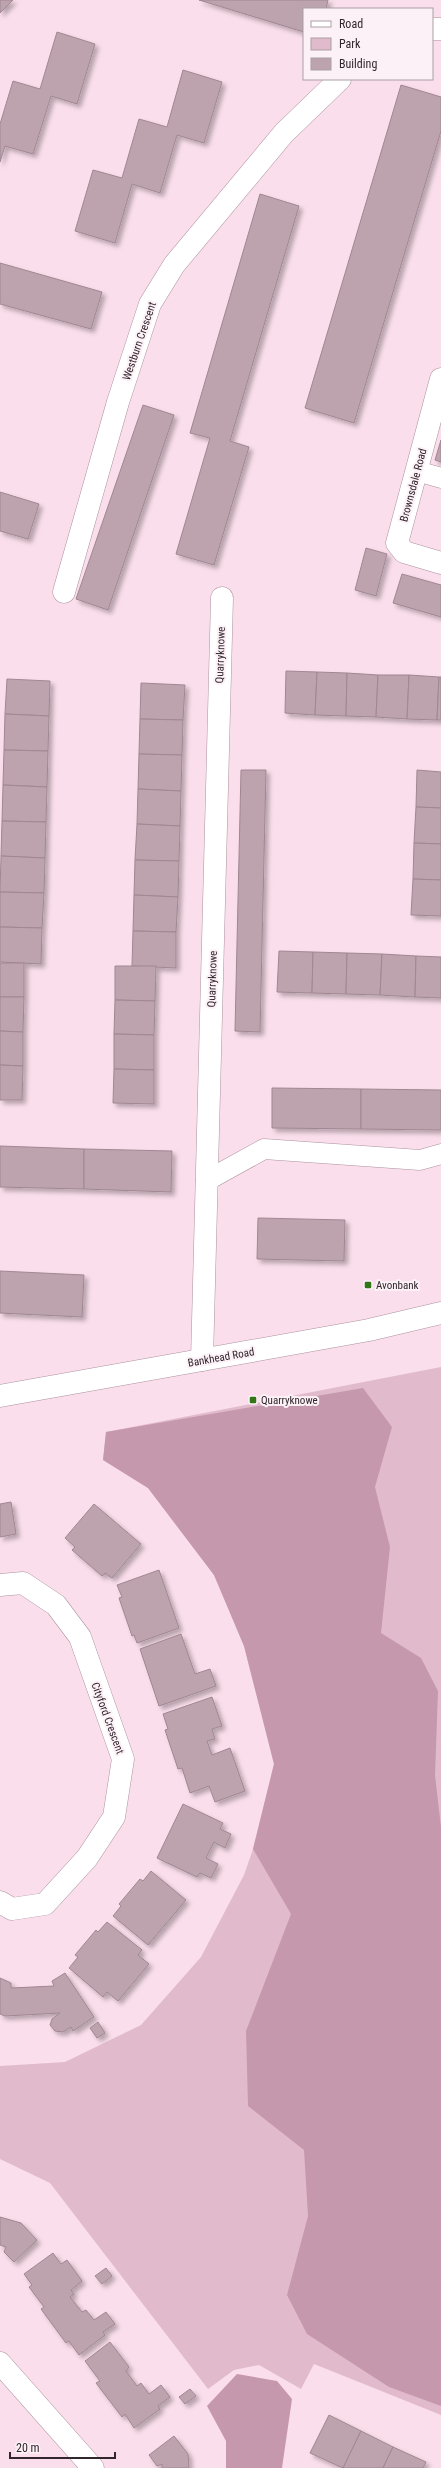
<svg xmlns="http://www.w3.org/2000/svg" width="441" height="2468" viewBox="0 0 441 2468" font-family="'Roboto Condensed',sans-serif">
<defs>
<filter id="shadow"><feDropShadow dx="3.5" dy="3.5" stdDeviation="2" flood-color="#0004"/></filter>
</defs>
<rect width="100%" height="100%" fill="#fadeeb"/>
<!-- green -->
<polygon fill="#e1bbcc" points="441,1367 441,2415 314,2364 301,2389 259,2365 234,2370 208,2389 50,2183 0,2159 0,2066 65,2062 141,2025 201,1957 244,1875 253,1849 274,1764 244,1646 214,1575 148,1488 103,1460 106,1432"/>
<!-- forest -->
<g fill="#c698ad">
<polygon points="363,1388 392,1427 375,1487 390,1547 381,1633 421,1658 438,1691 435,1775 441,1827 441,2406 389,2387 307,2334 287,2295 308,2216 304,2150 248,2106 246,2031 291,1914 253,1849 274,1764 244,1646 214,1575 148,1488 103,1460 106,1432"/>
<polygon points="237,2374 277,2381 292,2399 282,2468 226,2468 226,2441 207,2406"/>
</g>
<!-- building -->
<g fill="#bda3ae" stroke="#a08792" filter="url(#shadow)">
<polygon points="0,0 13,0 0,13"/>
<polygon points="199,0 328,0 326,9 304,9 304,32"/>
<polygon points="57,32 95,44 77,104 51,96 33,154 5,146 0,162 0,124 13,81 40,89"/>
<polygon points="183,70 222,82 204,143 177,135 160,193 132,184 115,243 75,231 93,170 122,178 139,119 167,127"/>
<polygon points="401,85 441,97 441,131 354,423 305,408"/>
<polygon points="260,194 299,206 230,441 249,447 214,565 176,554 210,438 190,433"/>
<polygon points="0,263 102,292 91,329 0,304"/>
<polygon points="143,405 174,415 108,610 76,599"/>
<polygon points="441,440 441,462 435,460"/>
<polygon points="0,492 39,504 28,539 0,531"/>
<polygon points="366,548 387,554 376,596 355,590"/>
<polygon points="402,574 441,585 441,617 393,603"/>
<polygon points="286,671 317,672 315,715 285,713"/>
<polygon points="317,672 347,673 346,716 315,715"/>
<polygon points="347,673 378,675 376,717 346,716"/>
<polygon points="378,675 409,675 407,719 376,717"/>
<polygon points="409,675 439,677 437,720 407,719"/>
<polygon points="439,677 441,677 441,720 437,720"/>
<polygon points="7,679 50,681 49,716 5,714"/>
<polygon points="141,683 185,685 183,720 140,719"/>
<polygon points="5,714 49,716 48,751 4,750"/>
<polygon points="140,719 183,720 182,755 139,754"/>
<polygon points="4,750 48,751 47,787 3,785"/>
<polygon points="139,754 182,755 181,791 138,789"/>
<polygon points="241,770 266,770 260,1032 235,1031"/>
<polygon points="417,770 441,772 441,808 416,807"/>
<polygon points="3,785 47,787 46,822 2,821"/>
<polygon points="138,789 181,791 180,826 137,824"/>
<polygon points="416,807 441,808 441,844 414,843"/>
<polygon points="2,821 46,822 45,858 1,856"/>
<polygon points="137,824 180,826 179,861 135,860"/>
<polygon points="414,843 441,844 441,880 413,879"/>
<polygon points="1,856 45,858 44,893 0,892"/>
<polygon points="135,860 179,861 178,897 134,895"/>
<polygon points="413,879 441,880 441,916 411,915"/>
<polygon points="0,892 44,893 42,928 0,927"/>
<polygon points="134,895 178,897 176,932 133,931"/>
<polygon points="0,927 42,928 41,964 0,962"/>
<polygon points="133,931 176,932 176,968 132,966"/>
<polygon points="279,951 313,952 312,993 277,992"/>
<polygon points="313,952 347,953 346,994 312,993"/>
<polygon points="347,953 382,954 380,995 346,994"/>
<polygon points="382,954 416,956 415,997 380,995"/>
<polygon points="416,956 441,957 441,998 415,997"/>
<rect x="0" y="963" width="24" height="34"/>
<polygon points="115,966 156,966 155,1001 115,1000"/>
<polygon points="0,997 24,997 23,1032 0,1031"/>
<polygon points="115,1000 155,1001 154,1035 114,1034"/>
<polygon points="0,1031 23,1032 23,1066 0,1065"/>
<polygon points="114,1034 154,1035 154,1070 114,1069"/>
<polygon points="0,1065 23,1066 22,1100 0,1100"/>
<polygon points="114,1069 154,1070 154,1104 113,1103"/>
<polygon points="272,1088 361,1089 361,1129 272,1128"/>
<polygon points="361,1089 441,1090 441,1130 361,1129"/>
<polygon points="0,1146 84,1149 84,1189 0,1187"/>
<polygon points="84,1149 172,1151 171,1192 84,1189"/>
<polygon points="258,1218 345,1220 344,1261 257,1259"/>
<polygon points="0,1271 84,1275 82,1317 0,1313"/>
<polygon points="11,1502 16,1534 0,1537 0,1504"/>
<polygon points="94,1504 141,1544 112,1578 105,1573 102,1576 72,1550 75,1547 65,1538"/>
<polygon points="159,1570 179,1628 137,1643 134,1635 132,1636 119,1598 122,1597 117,1585"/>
<polygon points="181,1634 195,1674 210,1669 216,1686 159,1706 140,1649"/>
<polygon points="212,1697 222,1726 212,1729 215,1739 207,1741 212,1755 230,1748 245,1791 215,1802 209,1786 190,1793 182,1768 178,1769 165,1730 168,1729 163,1714"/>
<polygon points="183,1804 223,1823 220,1829 231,1834 225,1848 214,1842 206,1858 218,1864 211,1878 200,1873 197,1877 157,1858"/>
<polygon points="151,1871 186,1900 148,1945 113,1916 121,1906 119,1904 140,1879 143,1881"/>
<polygon points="107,1922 142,1950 138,1955 149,1964 118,2001 107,1992 103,1997 69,1968 78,1957 75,1955 96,1930 98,1932"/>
<polygon points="65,1973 94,2017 73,2031 71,2027 63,2032 55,2031 50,2025 52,2019 60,2013 5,2016 0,2014 0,1978 11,1983 11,1988 54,1986 52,1981"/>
<polygon points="98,2022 105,2033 97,2038 90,2028"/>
<polygon points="0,2217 21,2223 37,2240 14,2262 4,2252 6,2247 0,2245"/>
<polygon points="53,2253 61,2264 67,2260 82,2281 71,2290 74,2294 70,2297 82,2312 86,2310 94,2320 106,2312 115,2324 103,2332 105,2335 79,2355 69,2341 66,2343 41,2309 44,2307 29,2287 32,2285 24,2274"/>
<polygon points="106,2268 112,2276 102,2284 95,2276"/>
<polygon points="110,2342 129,2367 126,2371 137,2386 141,2383 149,2394 161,2385 170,2397 158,2406 160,2409 134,2428 125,2414 122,2417 96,2383 100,2381 85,2361"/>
<polygon points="190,2389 196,2396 185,2404 179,2397"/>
<polygon points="329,2415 361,2431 343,2468 310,2453"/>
<polygon points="361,2431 393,2447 383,2468 343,2468"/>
<polygon points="174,2436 188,2454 189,2468 162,2468 162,2464 157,2466 149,2455"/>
<polygon points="393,2447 426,2462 423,2468 383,2468"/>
</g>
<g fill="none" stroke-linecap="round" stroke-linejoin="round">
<!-- lane casing -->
<g stroke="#ac929e" stroke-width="21">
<g id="lane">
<polyline points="417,471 441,478"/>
<polyline points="206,1181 264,1149 420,1160 441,1154"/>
</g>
</g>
<!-- street casing -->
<g stroke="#ac929e" stroke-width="23">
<g id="street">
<polyline points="432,29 441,29"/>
<polyline points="441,379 397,543 404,552 441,563"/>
<polyline points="64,592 118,402 150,304 174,265 284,133 340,79"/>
<polyline points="202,1360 222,598"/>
<polyline points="0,1585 23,1583 56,1605 80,1637 123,1759 114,1817 87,1858 45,1904 12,1909 0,1902"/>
<polyline points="0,2363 93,2468"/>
</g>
</g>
<!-- secondary casing -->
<g stroke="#ac929e" stroke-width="23">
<polyline id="secondary" points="0,1396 369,1330 441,1313"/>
</g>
<!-- lane -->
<use href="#lane" stroke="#fff" stroke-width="20"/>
<!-- street -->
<use href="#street" stroke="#fff" stroke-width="22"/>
<!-- secondary -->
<use href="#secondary" stroke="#fff" stroke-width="22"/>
</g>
<!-- markers -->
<g fill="#317718" stroke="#fcf1f6" stroke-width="1.5">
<rect x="364" y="1281" width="8" height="8" rx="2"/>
<rect x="249" y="1396" width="8" height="8" rx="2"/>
</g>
<g text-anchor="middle" stroke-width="4" stroke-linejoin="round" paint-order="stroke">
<!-- street labels -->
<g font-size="11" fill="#30262b" stroke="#fcf1f6">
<text transform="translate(139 341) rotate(-71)" y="4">Westburn Crescent</text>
<text transform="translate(413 485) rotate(-75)" y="4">Brownsdale Road</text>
<text transform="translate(220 655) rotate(-88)" y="4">Quarryknowe</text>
<text transform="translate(212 979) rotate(-88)" y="4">Quarryknowe</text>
<text transform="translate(221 1357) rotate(-10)" y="4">Bankhead Road</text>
<text transform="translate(108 1718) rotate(70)" y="4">Cityford Crescent</text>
</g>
<!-- poi labels -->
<g font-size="11" fill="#30262b" stroke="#fcf1f6" text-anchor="start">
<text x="376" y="1289">Avonbank</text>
<text x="261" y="1404">Quarryknowe</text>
</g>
</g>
<!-- legend -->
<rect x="303" y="8" width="130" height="72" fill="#fcf1f6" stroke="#aaa0a5"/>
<rect x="311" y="21" width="20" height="6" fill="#ffffff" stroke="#aaa0a5"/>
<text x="339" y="28" font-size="12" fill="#30262b">Road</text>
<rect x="311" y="38" width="20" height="12" fill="#e1bbcc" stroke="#aaa0a5"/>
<text x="339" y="48" font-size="12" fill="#30262b">Park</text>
<rect x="311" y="58" width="20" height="12" fill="#bda3ae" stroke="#aaa0a5"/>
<text x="339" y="68" font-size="12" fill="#30262b">Building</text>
<!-- scale -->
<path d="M10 2452v6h105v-6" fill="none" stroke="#30262b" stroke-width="2"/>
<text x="16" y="2452" font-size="12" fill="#30262b" stroke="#fcf1f6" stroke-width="3" paint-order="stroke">20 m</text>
</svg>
